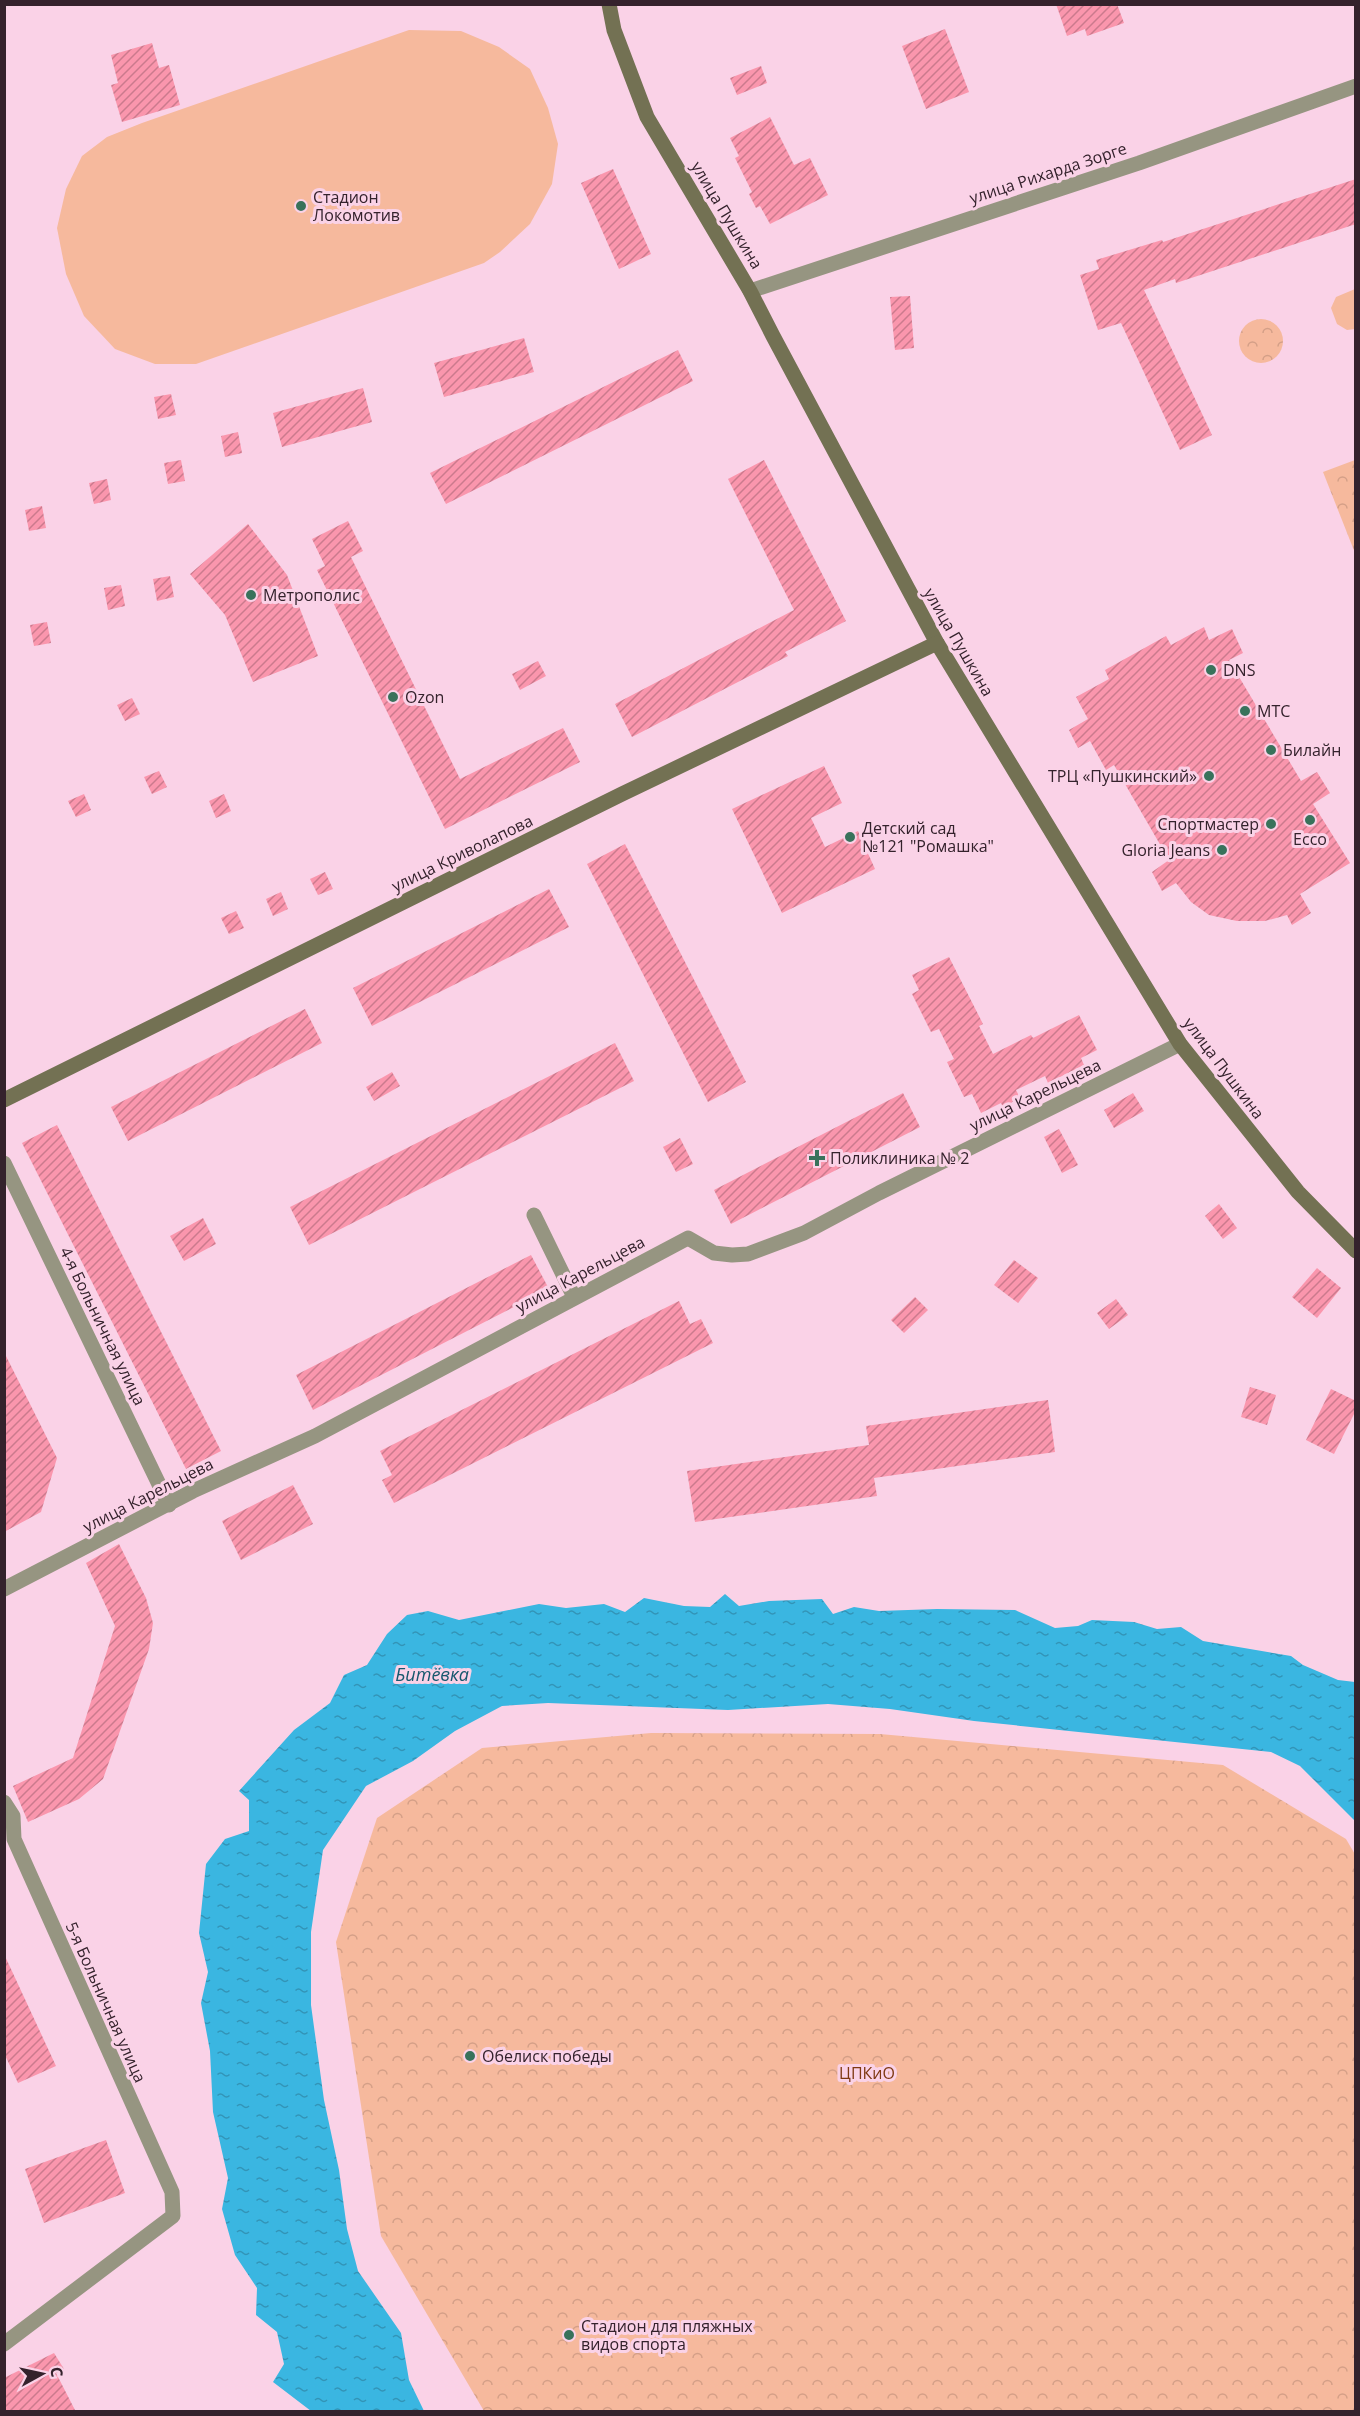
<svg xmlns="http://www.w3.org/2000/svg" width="1360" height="2416" viewBox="0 0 1360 2416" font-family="'Open Sans',sans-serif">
<defs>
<pattern id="park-crowns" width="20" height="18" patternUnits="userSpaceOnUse" patternTransform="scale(1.5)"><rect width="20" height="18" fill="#f6b99d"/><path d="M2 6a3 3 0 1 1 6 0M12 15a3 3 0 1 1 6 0" fill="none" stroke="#d49f87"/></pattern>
<pattern id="water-ripples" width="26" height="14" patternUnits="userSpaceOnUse" patternTransform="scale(1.5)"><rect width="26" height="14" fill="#3ab6e1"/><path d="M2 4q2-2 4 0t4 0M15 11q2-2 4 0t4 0" fill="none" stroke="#3294b7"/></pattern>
<pattern id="building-hatch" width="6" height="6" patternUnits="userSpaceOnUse" patternTransform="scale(1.5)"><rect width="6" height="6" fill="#fa96ad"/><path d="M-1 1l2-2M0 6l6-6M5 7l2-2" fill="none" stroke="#cb7a8d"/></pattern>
</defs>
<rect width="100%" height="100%" fill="#fad2e7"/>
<!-- grass -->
<g fill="#f6b99d">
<polygon points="409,30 461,31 499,47 530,69 548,108 558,144 552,184 530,224 500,252 484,263 196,364 155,364 115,349 84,316 66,274 57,228 66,189 82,156 107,137 142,123"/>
<polygon points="1355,289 1355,329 1347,330 1337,324 1331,308 1336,297"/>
</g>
<!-- park -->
<g fill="url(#park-crowns)">
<circle cx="1261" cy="341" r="22"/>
<polygon points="1355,460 1356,460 1355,553 1323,472"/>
<polygon points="651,1733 880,1734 1223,1765 1346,1839 1356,1856 1355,2411 484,2411 381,2236 336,1942 377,1818 482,1748"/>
</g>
<!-- water -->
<polygon fill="url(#water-ripples)" points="725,1594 739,1606 769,1601 822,1599 833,1614 854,1607 879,1611 937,1609 1015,1610 1055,1628 1078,1626 1092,1620 1134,1622 1157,1629 1181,1627 1203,1641 1291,1656 1303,1665 1338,1680 1355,1682 1355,1821 1300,1766 1271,1752 974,1721 890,1709 828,1704 728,1710 548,1703 502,1706 455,1731 413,1761 366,1786 323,1850 311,1932 311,2005 324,2100 339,2170 347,2229 358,2271 401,2333 409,2380 424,2411 311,2411 273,2382 284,2364 277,2332 256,2315 257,2288 235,2255 222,2209 228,2178 213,2112 210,2051 201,2003 208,1972 199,1933 206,1864 225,1839 249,1831 249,1800 239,1791 294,1730 330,1703 344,1675 367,1665 387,1634 407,1615 428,1611 459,1620 539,1604 566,1608 604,1604 625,1612 644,1598 684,1606 710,1607"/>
<!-- building -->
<g fill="url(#building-hatch)">
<polygon points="1056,4 1117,4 1124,23 1087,36 1085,29 1067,36"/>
<polygon points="945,29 969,92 926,109 902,46"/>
<polygon points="152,43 159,68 169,65 180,105 122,122 111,85 118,83 111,55"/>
<polygon points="761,66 767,83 737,95 730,78"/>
<polygon points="770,117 794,165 810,158 828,195 770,224 760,206 756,208 749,194 752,192 735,158 739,156 730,138"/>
<polygon points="613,169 651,254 619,269 581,183"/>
<polygon points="1356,179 1356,224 1176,283 1175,279 1144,290 1212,435 1180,450 1121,323 1098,330 1080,275 1099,269 1096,260 1162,240 1163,242"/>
<polygon points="910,296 914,348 895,350 890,297"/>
<polygon points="524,338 534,372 444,397 434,363"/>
<polygon points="678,350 693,381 446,504 430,473"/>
<polygon points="363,388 372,422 282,447 273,413"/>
<polygon points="171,394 176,415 158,419 154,397"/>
<polygon points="238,432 242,453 225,457 221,436"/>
<polygon points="181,460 185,481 168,484 164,463"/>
<polygon points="764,460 846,621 785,652 788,656 632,737 615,704 794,610 728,479"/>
<polygon points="107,479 111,500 94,504 89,483"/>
<polygon points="42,506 46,528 29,531 25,510"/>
<polygon points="348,521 363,551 351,557 460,779 563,728 580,762 445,829 317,570 325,566 312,539"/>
<polygon points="248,524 287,575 318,656 253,682 225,615 190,574"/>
<polygon points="170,576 174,597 157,601 153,579"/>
<polygon points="121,585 125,606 108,610 104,588"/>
<polygon points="47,622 51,643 34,646 30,625"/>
<polygon points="1204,627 1209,640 1232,629 1243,653 1229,660 1301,781 1317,772 1330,793 1313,804 1350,863 1300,894 1311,913 1292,925 1287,915 1265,921 1237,921 1209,915 1191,902 1176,883 1162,891 1152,872 1169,860 1114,765 1106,770 1090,741 1078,748 1069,730 1088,719 1076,697 1109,679 1105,670 1166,636 1171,645"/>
<polygon points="538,661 546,676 520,690 512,674"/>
<polygon points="132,698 140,714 125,721 117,705"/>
<polygon points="824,766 842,803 811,818 825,847 858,831 875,869 782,913 732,809"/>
<polygon points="159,771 167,787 152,794 144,777"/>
<polygon points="84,794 91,810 76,817 68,801"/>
<polygon points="224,794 231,811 216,818 209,801"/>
<polygon points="625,844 746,1082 708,1102 587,864"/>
<polygon points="325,872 333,889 318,895 310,879"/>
<polygon points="549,889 569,927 372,1026 353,988"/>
<polygon points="281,892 288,909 273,916 266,899"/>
<polygon points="236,911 244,928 229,934 221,918"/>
<polygon points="949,957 983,1024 979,1026 993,1054 1031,1035 1033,1038 1079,1015 1097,1050 1081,1058 1084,1065 1048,1083 1045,1076 1016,1090 1020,1098 1003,1107 1001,1103 981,1113 972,1094 964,1097 947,1062 954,1059 939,1029 931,1032 912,994 919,990 912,975"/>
<polygon points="305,1009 322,1043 128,1141 111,1107"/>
<polygon points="615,1043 634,1081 309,1245 290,1207"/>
<polygon points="392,1072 400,1086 374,1101 366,1087"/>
<polygon points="903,1093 920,1127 731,1224 714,1190"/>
<polygon points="1133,1093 1144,1111 1114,1128 1104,1110"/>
<polygon points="57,1125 221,1451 186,1469 22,1143"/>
<polygon points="1059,1129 1078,1165 1062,1173 1044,1137"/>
<polygon points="680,1138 693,1164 676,1172 663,1147"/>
<polygon points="1219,1204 1237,1228 1223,1239 1205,1216"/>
<polygon points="203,1218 216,1244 184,1261 170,1236"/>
<polygon points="531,1255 549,1289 313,1410 296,1375"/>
<polygon points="1014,1260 1038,1278 1018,1303 994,1285"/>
<polygon points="1317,1268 1341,1288 1317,1318 1292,1297"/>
<polygon points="915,1297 928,1310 904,1333 891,1320"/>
<polygon points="1116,1299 1128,1315 1109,1329 1097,1313"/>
<polygon points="679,1301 690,1324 701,1319 713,1343 394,1503 382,1480 392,1475 380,1451"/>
<polygon points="4,1352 57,1458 41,1512 4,1532"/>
<polygon points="1250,1387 1276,1395 1267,1425 1241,1417"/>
<polygon points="1331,1389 1356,1401 1356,1410 1334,1454 1306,1440"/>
<polygon points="1048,1400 1055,1452 874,1478 877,1496 695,1522 687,1471 869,1445 866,1426"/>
<polygon points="293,1485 313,1524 241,1560 222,1521"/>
<polygon points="119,1544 146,1598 153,1623 149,1649 103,1779 79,1799 28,1822 13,1786 73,1758 115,1626 86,1563"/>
<polygon points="4,1954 56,2066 18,2083 4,2053"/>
<polygon points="106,2140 125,2193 44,2223 25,2169"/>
<polygon points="54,2353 64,2369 56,2373 76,2412 4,2412 4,2378"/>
</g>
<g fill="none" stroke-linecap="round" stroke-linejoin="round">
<!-- street -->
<g stroke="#969581" stroke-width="15">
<polyline points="750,291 1139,163 1356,86"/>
<polyline points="4,1163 169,1505"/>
<polyline points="534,1215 574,1297"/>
<polyline points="4,1589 193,1491 315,1436 688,1238 714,1253 732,1255 748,1254 804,1233 879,1193 1180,1044"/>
<polyline points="4,1802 13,1816 14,1839 172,2192 173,2216 4,2344"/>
</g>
<!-- secondary -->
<g stroke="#737153" stroke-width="15">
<polyline points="609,4 614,30 647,117 750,291 773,336 937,643 1180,1044 1298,1192 1356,1251"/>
<polyline points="4,1100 622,794 937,643"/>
</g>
</g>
<!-- markers -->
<g fill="#39725b" stroke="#fad2e7" stroke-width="2">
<circle cx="301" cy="206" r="6"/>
<circle cx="251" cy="595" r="6"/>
<circle cx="1211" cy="670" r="6"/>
<circle cx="393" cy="697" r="6"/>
<circle cx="1245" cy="711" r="6"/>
<circle cx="1271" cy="750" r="6"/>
<circle cx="1209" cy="776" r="6"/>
<circle cx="1310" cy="820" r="6"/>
<circle cx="1271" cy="824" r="6"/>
<circle cx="850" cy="837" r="6"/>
<circle cx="1222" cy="850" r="6"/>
<path d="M814 1149h6v6h6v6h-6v6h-6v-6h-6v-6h6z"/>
<circle cx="470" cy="2056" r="6"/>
<circle cx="569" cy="2335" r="6"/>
</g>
<g text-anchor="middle" stroke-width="6" stroke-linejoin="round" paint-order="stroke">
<!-- street labels -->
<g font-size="16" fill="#34222c" stroke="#fad2e7">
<text transform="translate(1048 173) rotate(-18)" y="6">улица Рихарда Зорге</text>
<text transform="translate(727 215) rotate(59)" y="6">улица Пушкина</text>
<text transform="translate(959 642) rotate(60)" y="6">улица Пушкина</text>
<text transform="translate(462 853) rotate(-26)" y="6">улица Криволапова</text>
<text transform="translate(1224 1068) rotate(53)" y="6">улица Пушкина</text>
<text transform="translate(1035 1095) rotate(-26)" y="6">улица Карельцева</text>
<text transform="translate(580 1274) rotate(-28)" y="6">улица Карельцева</text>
<text transform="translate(103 1326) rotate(64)" y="6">4-я Больничная улица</text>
<text transform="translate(148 1495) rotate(-27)" y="6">улица Карельцева</text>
<text transform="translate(106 2002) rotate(66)" y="6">5-я Больничная улица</text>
</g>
<!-- poi labels -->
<g font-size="16" fill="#34222c" stroke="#fad2e7" text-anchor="start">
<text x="313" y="203">Стадион<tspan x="313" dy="18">Локомотив</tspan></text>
<text x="263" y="601">Метрополис</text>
<text x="1223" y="676">DNS</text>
<text x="405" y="703">Ozon</text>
<text x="1257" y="717">МТС</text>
<text x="1283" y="756">Билайн</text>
<text x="1197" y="782" text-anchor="end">ТРЦ «Пушкинский»</text>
<text x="1259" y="830" text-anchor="end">Спортмастер</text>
<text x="862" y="834">Детский сад<tspan x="862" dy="18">№121 "Ромашка"</tspan></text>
<text x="1310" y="845" text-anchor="middle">Ecco</text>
<text x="1210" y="856" text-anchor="end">Gloria Jeans</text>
<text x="830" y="1164">Поликлиника № 2</text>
<text x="482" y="2062">Обелиск победы</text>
<text x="581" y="2332">Стадион для пляжных<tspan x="581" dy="18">видов спорта</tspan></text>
</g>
<!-- park labels -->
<g font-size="16" fill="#7e3811" stroke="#fad2e7">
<text x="867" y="2079">ЦПКиО</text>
</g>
<!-- water labels -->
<g font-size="18" font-style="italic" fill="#15576d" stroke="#fad2e7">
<text x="432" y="1681">Битёвка</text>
</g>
</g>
<!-- border -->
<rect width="1360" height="2416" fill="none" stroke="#34222c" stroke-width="12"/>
<!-- north arrow -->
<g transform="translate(42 2374) rotate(82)" stroke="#fad2e7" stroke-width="4.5" paint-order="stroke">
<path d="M0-4.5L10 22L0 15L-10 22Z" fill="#34222c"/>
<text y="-9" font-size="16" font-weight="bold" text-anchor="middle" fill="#34222c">С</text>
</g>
</svg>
